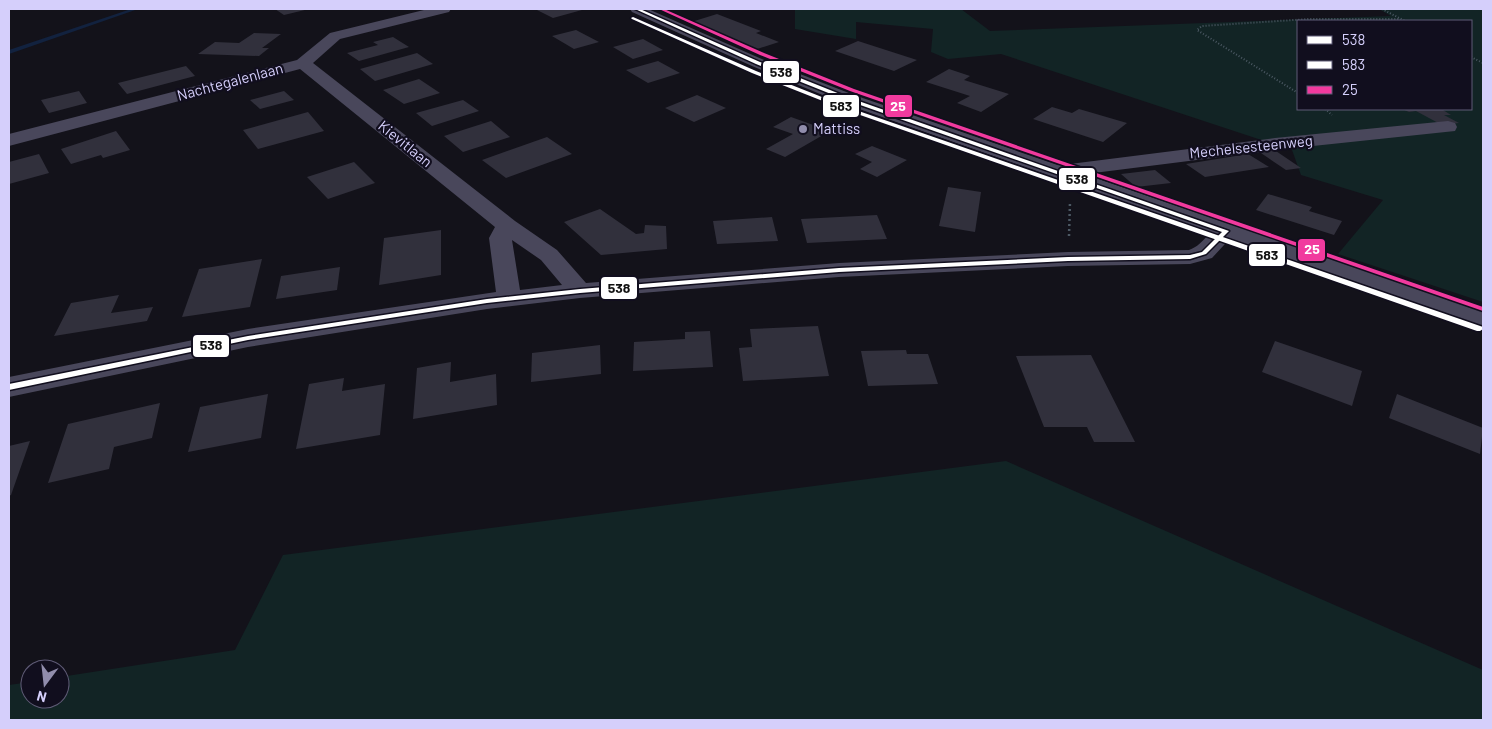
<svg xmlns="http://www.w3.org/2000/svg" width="1492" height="729" viewBox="0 0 1492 729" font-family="Barlow,sans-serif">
<rect width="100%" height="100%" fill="#13121a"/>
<!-- green -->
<g fill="#122425" fill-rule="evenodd">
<path d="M795 9H961L990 31 1391 16 1379 9H1483V302L1338 254 1383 200 1301 175 1292 150 1001 54 948 59 931 52 933 29 856 22V39L795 29ZM1298 21H1471V109H1298Z"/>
<polygon points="1006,461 1483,670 1483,720 9,720 9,685 30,682 30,699 60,699 60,677 235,650 283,555"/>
</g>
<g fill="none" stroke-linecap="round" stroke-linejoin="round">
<!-- stream -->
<polygon fill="#12223f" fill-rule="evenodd" points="131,9 138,9 9,54 9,50"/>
</g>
<!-- building -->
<g fill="#31303c">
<polygon points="275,9 309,9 284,15"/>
<polygon points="535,9 578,9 582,10 553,18"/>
<polygon points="717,14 761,31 756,33 779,42 754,50 688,23"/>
<polygon points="576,30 599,42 574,49 552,36"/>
<polygon points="254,33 281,34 262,48 269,48 259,56 198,54 215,42 239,43"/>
<polygon points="393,37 409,47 359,61 347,53 378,45 373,42"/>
<polygon points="643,39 663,50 633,59 613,47"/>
<polygon points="858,41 917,60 894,71 835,51"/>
<polygon points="417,53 433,64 375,81 360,69"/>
<polygon points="658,61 680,73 648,83 626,70"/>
<polygon points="186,66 195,76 127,94 118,83"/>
<polygon points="949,69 970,76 964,80 1009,94 981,112 957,103 970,96 926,82"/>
<polygon points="419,79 440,93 404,104 383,90"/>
<polygon points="79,91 87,103 49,113 41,100"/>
<polygon points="284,91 294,100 260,109 250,100"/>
<polygon points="697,95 726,108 694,122 665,108"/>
<polygon points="463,100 479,111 432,126 416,113"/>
<polygon points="1052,107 1072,113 1079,109 1127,123 1103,142 1033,119"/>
<polygon points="1402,109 1443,110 1451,115 1444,115 1459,123 1442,125 1416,111 1409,112"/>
<polygon points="308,112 324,131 258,149 243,130"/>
<polygon points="791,117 830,131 785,157 766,149 793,134 773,127"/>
<polygon points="491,121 510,137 463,152 444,136"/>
<polygon points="116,131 130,150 103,158 101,155 71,164 61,149"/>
<polygon points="547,137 572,154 506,178 482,160"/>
<polygon points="872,146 907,160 877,177 860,169 872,162 855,154"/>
<polygon points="1270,147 1301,168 1286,170 1255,149"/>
<polygon points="39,154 49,173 9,184 9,162"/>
<polygon points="1248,154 1269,167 1205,177 1186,164"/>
<polygon points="354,162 375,183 328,199 307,177"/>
<polygon points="1155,170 1171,183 1136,187 1121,174"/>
<polygon points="948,187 981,192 975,232 939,226"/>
<polygon points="1268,194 1312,207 1309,211 1342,221 1334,235 1256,210"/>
<polygon points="600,209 636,234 644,233 645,225 666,226 667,249 601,255 564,222"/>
<polygon points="877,215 887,239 807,243 801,219"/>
<polygon points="772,217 778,241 717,244 713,221"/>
<polygon points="441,230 441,275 379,285 384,238"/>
<polygon points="262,259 250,307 182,317 199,269"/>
<polygon points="340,267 337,290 276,299 281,276"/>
<polygon points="119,295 111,313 153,307 147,321 54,336 71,303"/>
<polygon points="818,326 829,376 743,381 739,348 752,347 750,329"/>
<polygon points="710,331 713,367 633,371 634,342 685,339 685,332"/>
<polygon points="1275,341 1362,371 1352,406 1262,372"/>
<polygon points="600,345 601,374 531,382 532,353"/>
<polygon points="906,350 907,354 928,354 938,384 868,386 861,351"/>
<polygon points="1091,355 1135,442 1094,442 1087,427 1044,427 1016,356"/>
<polygon points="451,362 450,382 496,374 497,405 413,419 417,368"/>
<polygon points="344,378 342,391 385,384 380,435 296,449 309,384"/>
<polygon points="268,394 261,438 188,452 200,407"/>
<polygon points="1397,394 1483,428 1480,454 1389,418"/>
<polygon points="160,403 152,438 114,447 109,469 48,483 68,424"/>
<polygon points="30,441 11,495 9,496 9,446"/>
</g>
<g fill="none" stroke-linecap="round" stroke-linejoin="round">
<!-- path-far1 -->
<g stroke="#4c5964" stroke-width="2" stroke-dasharray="1 2" stroke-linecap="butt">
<polyline points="1382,9 1405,21"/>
<polyline points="1471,57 1483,63"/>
<polyline points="1298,93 1197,30 1202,26 1309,19 1400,19"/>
<polyline points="1325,109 1332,115"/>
</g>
<!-- path -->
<polyline stroke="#4c5964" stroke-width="2.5" stroke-dasharray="2 3" stroke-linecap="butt" points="1069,236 1070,202"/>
<!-- minor -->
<g fill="#49475b" fill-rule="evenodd">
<path d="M428 9H451L449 12 340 39 313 63 515 221 557 250 586 283 839 263 1068 252 1189 250C1208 244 1210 220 1234 226L1237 231 1212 258 1190 264 1068 266 839 277 580 298 487 309 248 347 9 397V377L248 329 496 292 489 238 495 227 300 69 9 146V134L297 60 330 33ZM512 240 541 260 562 285 520 290Z"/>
<polygon points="1448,121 1455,123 1457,127 1455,131 1275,150 1054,178 1047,176 1044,172 1047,168 1054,166 1275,138"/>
</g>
<!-- tertiary -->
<polygon fill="#49475b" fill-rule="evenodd" points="630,9 648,9 764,60 854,95 1483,311 1483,328 842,103 752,66 632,12"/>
<!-- bus-1 casing -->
<g stroke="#110e1e" stroke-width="3">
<polygon id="bus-1" points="635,9 640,9 760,62 850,98 1229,231 1206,254 1190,259 1068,261 839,272 580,293 487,303 248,340 9,390 9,384 248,336 487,299 580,289 839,268 1068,257 1190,255 1202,252 1222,232 846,100 756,64"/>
</g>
<!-- bus-2 casing -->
<g stroke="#110e1e" stroke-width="3">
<polygon id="bus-2" points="633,17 756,71 847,107 1483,327 1483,329 1480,331 1477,331 843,109 752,73 632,19 631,18"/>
</g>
<!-- bus-3 casing -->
<g stroke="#110e1e" stroke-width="3">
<polygon id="bus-3" points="659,9 664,9 764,53 854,89 1483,307 1483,311 850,91 760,55"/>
</g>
<!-- bus-1 -->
<use href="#bus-1" fill="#fff" fill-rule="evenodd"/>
<!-- bus-2 -->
<use href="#bus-2" fill="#fff" fill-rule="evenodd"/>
<!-- bus-3 -->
<use href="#bus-3" fill="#f13a9e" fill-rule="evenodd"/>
</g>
<!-- markers -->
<circle fill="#918dac" stroke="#110e1e" stroke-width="2" cx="803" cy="129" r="5"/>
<g text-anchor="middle" stroke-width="4.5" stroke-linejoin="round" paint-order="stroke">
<!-- far-street labels -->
<g font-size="15" fill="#d5cffb" stroke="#110e1e">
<text transform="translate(230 82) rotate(-15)" y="5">Nachtegalenlaan</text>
<text transform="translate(405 144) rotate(39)" y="5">Kievitlaan</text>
<text transform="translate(1251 147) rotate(-6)" y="5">Mechelsesteenweg</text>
</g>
<!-- far-poi labels -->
<g font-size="15" fill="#d5cffb" stroke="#110e1e" text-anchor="start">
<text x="813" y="134">Mattiss</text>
</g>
</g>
<g stroke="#110e1e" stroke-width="2">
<rect x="762" y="60" width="38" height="24" rx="5" fill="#fff"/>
<rect x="884" y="94" width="29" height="24" rx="5" fill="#f13a9e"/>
<rect x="822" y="94" width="38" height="24" rx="5" fill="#fff"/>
<rect x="1058" y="167" width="38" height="24" rx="5" fill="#fff"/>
<rect x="1297" y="238" width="29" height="24" rx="5" fill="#f13a9e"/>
<rect x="1248" y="243" width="38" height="24" rx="5" fill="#fff"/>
<rect x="600" y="276" width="38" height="24" rx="5" fill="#fff"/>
<rect x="192" y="334" width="38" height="24" rx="5" fill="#fff"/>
</g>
<g font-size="14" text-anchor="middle" font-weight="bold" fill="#fff">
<text x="898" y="111">25</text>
<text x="1312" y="254">25</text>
</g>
<g font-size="14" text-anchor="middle" font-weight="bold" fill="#111">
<text x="781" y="77">538</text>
<text x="841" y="111">583</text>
<text x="1077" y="184">538</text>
<text x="1267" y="260">583</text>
<text x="619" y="293">538</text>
<text x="211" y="350">538</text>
</g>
<!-- border -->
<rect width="1492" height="729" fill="none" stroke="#d5cffb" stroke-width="20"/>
<!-- legend -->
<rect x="1297" y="20" width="175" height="90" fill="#110e1e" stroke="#5f5b76"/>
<rect x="1307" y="36" width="25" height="8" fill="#ffffff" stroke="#5f5b76"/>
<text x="1342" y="45" font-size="15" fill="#d5cffb">538</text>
<rect x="1307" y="61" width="25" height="8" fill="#ffffff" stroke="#5f5b76"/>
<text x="1342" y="70" font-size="15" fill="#d5cffb">583</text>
<rect x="1307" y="86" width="25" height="8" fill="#f13a9e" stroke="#5f5b76"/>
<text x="1342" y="95" font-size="15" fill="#d5cffb">25</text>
<!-- north arrow -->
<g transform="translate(45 684) rotate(195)"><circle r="24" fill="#110e1e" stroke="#5f5b76"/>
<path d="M0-4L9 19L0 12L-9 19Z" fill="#918dac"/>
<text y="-8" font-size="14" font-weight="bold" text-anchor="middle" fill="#d5cffb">N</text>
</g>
</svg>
